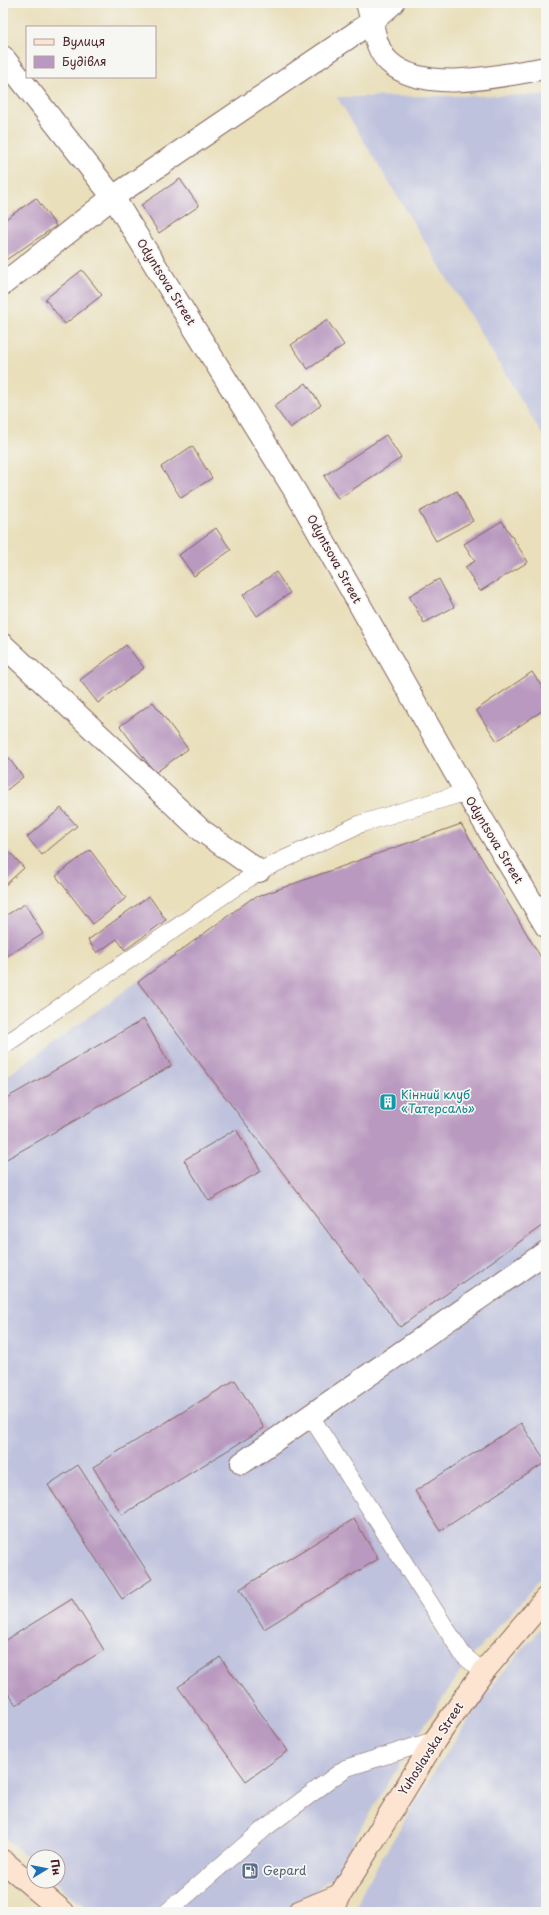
<svg xmlns="http://www.w3.org/2000/svg" width="549" height="1915" viewBox="0 0 549 1915" font-family="'Playpen Sans',sans-serif">
<rect width="100%" height="100%" fill="#f6f6f2"/>
<filter id="ink" filterUnits="userSpaceOnUse"><feTurbulence type="fractalNoise" baseFrequency=".025" numOctaves="2"/><feDisplacementMap in="SourceGraphic" scale="8" xChannelSelector="R" yChannelSelector="G"/><feConvolveMatrix kernelMatrix="1 2 1 2 8 2 1 2 1" color-interpolation-filters="sRGB"/></filter>
<filter id="wash" filterUnits="userSpaceOnUse"><feTurbulence type="fractalNoise" baseFrequency=".012" numOctaves="4" result="noise"/><feDisplacementMap in="SourceGraphic" scale="16" xChannelSelector="R" yChannelSelector="G"/><feGaussianBlur stdDeviation="0.9" result="paint"/><feColorMatrix in="noise" values="0 0 0 0 0 0 0 0 0 0 0 0 0 0 0 0 0 1.4 0 .05"/><feComposite in="paint" operator="in"/></filter>
<g filter="url(#wash)">
<rect width="100%" height="100%" fill="#e9dfbb"/>
<!-- industrial -->
<g fill="#bfc2dd">
<polygon points="546,95 546,441 337,97"/>
<polygon points="461,824 546,966 546,1574 467,1662 415,1740 366,1819 334,1875 301,1904 277,1912 99,1912 77,1902 54,1881 58,1881 58,1857 34,1857 34,1863 3,1836 3,1079 251,899"/>
<polygon points="546,1622 546,1912 354,1912 364,1888 440,1762 495,1682"/>
</g>
<g id="blocks">
<!-- building -->
<g fill="#b999bf">
<polygon points="180,179 199,206 159,233 141,205"/>
<polygon points="36,198 56,226 3,262 3,221"/>
<polygon points="82,270 102,295 65,324 45,299"/>
<polygon points="327,320 344,345 308,369 291,345"/>
<polygon points="306,383 321,405 290,428 274,406"/>
<polygon points="386,435 401,458 338,499 324,476"/>
<polygon points="192,446 212,478 181,498 161,467"/>
<polygon points="457,491 473,521 436,541 419,512"/>
<polygon points="502,521 528,562 480,591 465,567 475,561 464,544"/>
<polygon points="216,528 231,550 194,576 179,555"/>
<polygon points="276,572 290,593 257,616 243,595"/>
<polygon points="439,579 454,607 424,623 409,596"/>
<polygon points="126,645 144,668 98,703 80,680"/>
<polygon points="532,672 546,693 546,708 497,741 476,710"/>
<polygon points="153,702 188,749 155,773 120,726"/>
<polygon points="7,756 23,777 3,793 3,759"/>
<polygon points="61,808 77,826 42,855 27,837"/>
<polygon points="461,824 546,966 546,1223 400,1327 138,982 251,899"/>
<polygon points="90,850 126,898 93,924 56,876"/>
<polygon points="10,852 24,868 3,887 3,859"/>
<polygon points="149,896 166,920 125,950 117,939 97,953 88,940"/>
<polygon points="25,904 43,934 4,958 3,917"/>
<polygon points="144,1019 171,1066 3,1161 3,1100"/>
<polygon points="236,1129 261,1171 209,1201 184,1160"/>
<polygon points="235,1380 264,1428 122,1515 93,1467"/>
<polygon points="521,1423 546,1462 440,1531 415,1491"/>
<polygon points="78,1465 152,1579 122,1599 48,1485"/>
<polygon points="354,1519 378,1559 264,1629 240,1589"/>
<polygon points="72,1599 104,1650 16,1705 3,1685 3,1642"/>
<polygon points="220,1657 288,1751 246,1781 178,1687"/>
</g>
</g>
</g>
<g filter="url(#ink)">
<use href="#blocks" fill-opacity="0" stroke="#82625d" stroke-width="1"/>
<g fill="none" stroke-linecap="round" stroke-linejoin="round">
<!-- service casing -->
<g stroke="#82625d" stroke-width="18">
<g id="service">
<polyline points="3,1046 259,871 360,824 466,792"/>
<polyline points="310,1415 463,1655 483,1672"/>
<polyline points="167,1912 265,1828 346,1768 435,1740"/>
</g>
</g>
<!-- minor casing -->
<g stroke="#82625d" stroke-width="24">
<g id="minor">
<path d="M367 3C373 21 374 49 389 62 425 95 503 75 546 68"/>
<polyline points="3,57 113,197 295,491 466,792 546,926"/>
<polyline points="3,284 113,197 373,21 393,3"/>
<polyline points="3,645 201,830 259,871"/>
<polyline points="242,1463 546,1252"/>
</g>
</g>
<!-- secondary casing -->
<g stroke="#82625d" stroke-width="24">
<g id="secondary">
<polyline points="3,1861 63,1912"/>
<polyline points="299,1912 340,1895"/>
<polyline points="332,1912 340,1895 435,1740 483,1672 546,1598"/>
</g>
</g>
<!-- service -->
<use href="#service" stroke="#fff" stroke-width="17"/>
<!-- minor -->
<use href="#minor" stroke="#fff" stroke-width="22"/>
<!-- secondary -->
<use href="#secondary" stroke="#fde4d1" stroke-width="22"/>
</g>
</g>
<!-- icons -->
<defs>
<g id="building-square" transform="scale(0.9)"><rect x="-9" y="-9" width="18" height="18" rx="4" fill="#0f9aa8" stroke="#f6f6f2"/><path d="M-4-6H4V6H1V3H-1V6H-4ZM-2.5-4.3h1.7v1.8h-1.7ZM.8-4.3h1.7v1.8H.8ZM-2.5-1h1.7V.8h-1.7ZM.8-1h1.7V.8H.8Z" fill="#fff"/></g>
<g id="fuel-square" transform="scale(0.9)"><rect x="-9" y="-9" width="18" height="18" rx="4" fill="#5c6f8a" stroke="#f6f6f2"/><path d="M-5.5-6h7V0h2V4h1.3V-2.5L3-4.5l.8-.8L6-3V5H2.5V1h-1V6h-7ZM-4.2-4.7v3.2H.2V-4.7Z" fill="#fff"/></g>
</defs>
<g fill-rule="evenodd">
<use href="#building-square" x="388" y="1102"/>
<use href="#fuel-square" x="250" y="1871"/>
</g>
<g text-anchor="middle" stroke-width="3.5" stroke-linejoin="round" paint-order="stroke">
<!-- street labels -->
<g font-size="12" fill="#4a1f2b" stroke="#f6f6f2">
<text transform="translate(166 282) rotate(58)" y="4">Odyntsova Street</text>
<text transform="translate(334 559) rotate(61)" y="4">Odyntsova Street</text>
<text transform="translate(494 840) rotate(59)" y="4">Odyntsova Street</text>
<text transform="translate(431 1749) rotate(-57)" y="4">Yuhoslavska Street</text>
</g>
<!-- culture labels -->
<g font-size="12" fill="#0d838f" stroke="#f6f6f2" text-anchor="start">
<text x="401" y="1099">Кінний клуб<tspan x="401" dy="14">«Татерсаль»</tspan></text>
</g>
<!-- service labels -->
<g font-size="12" fill="#4e5e75" stroke="#f6f6f2" text-anchor="start">
<text x="263" y="1875">Gepard</text>
</g>
</g>
<!-- margin -->
<rect width="549" height="1915" fill="none" stroke="#f6f6f2" stroke-width="16"/>
<!-- legend -->
<rect x="26" y="26" width="130" height="52" fill="#f6f6f2" stroke="#b1a0a2"/>
<rect x="34" y="39" width="20" height="6" fill="#fde4d1" stroke="#b1a0a2"/>
<text x="62" y="46" font-size="12" fill="#4a1f2b">Вулиця</text>
<rect x="34" y="56" width="20" height="12" fill="#b999bf" stroke="#b1a0a2"/>
<text x="62" y="66" font-size="12" fill="#4a1f2b">Будівля</text>
<!-- north arrow -->
<g transform="translate(46 1869) rotate(80)"><circle r="19" fill="#f6f6f2" stroke="#b1a0a2"/>
<path d="M0-3L7 15L0 10L-7 15Z" fill="#1f6fb2"/>
<text y="-6" font-size="11" font-weight="bold" text-anchor="middle" fill="#4a1f2b">Пн</text>
</g>
</svg>
